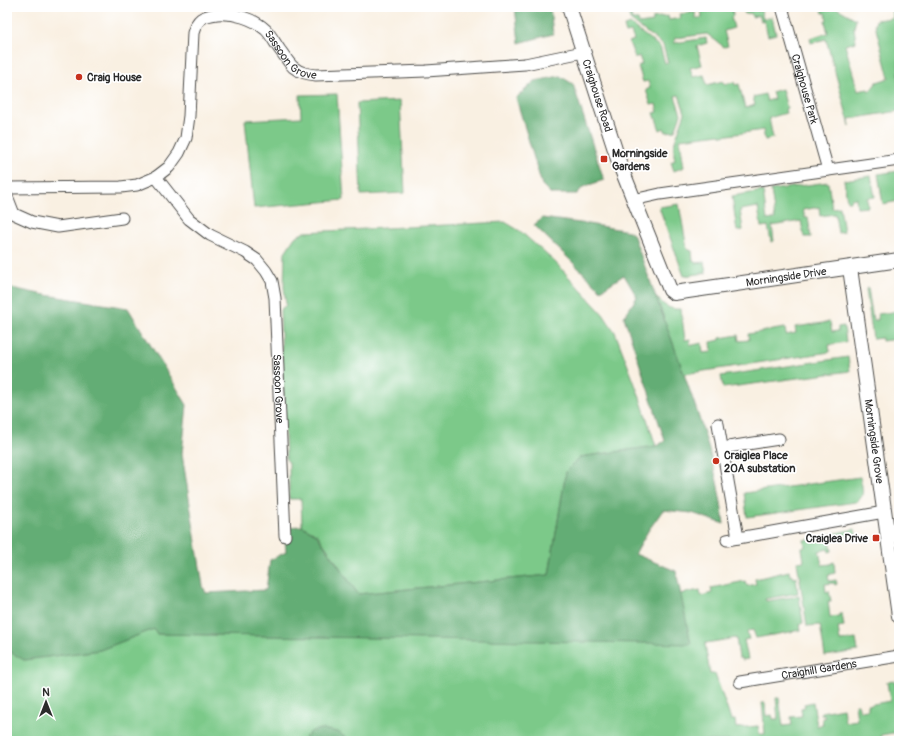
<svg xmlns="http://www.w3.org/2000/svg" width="906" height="748" viewBox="0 0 906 748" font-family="Pangolin,sans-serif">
<rect width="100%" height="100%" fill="#fff"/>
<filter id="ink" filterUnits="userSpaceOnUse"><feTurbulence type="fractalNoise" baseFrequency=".025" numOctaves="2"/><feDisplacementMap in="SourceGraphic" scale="8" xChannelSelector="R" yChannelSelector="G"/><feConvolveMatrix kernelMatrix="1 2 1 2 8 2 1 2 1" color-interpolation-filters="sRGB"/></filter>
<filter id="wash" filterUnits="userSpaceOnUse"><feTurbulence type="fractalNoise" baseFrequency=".012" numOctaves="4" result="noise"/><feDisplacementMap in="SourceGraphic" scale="16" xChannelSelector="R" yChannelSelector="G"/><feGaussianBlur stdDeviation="0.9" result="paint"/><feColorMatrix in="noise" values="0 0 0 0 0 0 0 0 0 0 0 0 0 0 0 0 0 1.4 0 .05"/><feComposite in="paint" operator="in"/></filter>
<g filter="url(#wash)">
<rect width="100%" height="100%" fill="#f9f0e2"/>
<!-- green -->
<g fill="#7bc989" stroke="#537a5a">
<polygon points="617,7 630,7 632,20 638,20 639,24 653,22 653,18 668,16 669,20 681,18 680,14 695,12 696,18 702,18 701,7 732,7 733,16 731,17 734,28 724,31 728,46 724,47 707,34 675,38 674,43 706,38 707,43 697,46 702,65 690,68 693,77 704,75 707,85 723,81 724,84 734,82 735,85 739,84 745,108 755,105 753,97 765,94 767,101 774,99 772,92 782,89 787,108 785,109 786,113 769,118 773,138 765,140 763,130 722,136 720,134 680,139 684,167 674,171 671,162 675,160 674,156 674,144 685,113 679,95 675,96 681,114 675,131 666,132 664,128 660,130 654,113 658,112 656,104 651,105 646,90 650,88 648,81 643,82 638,66 642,64 639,56 635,58 629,42 634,40 631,32 626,33 624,26 630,24 660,47 665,63 668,63 663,45 630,20 628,11 624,12 623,8 618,9"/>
<polygon points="742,7 756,7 757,11 761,10 763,19 772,17 776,34 768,36 764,21 761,21 759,15 752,17 751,13 745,14"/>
<polygon points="821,7 835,7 856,19 854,28 856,42 845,45 858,91 868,89 869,92 877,82 889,78 875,25 876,20 892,18 891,7 899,7 899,111 849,119 850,126 826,39 811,43 810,38 828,33 825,21 827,20 825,13 823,13"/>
<polygon points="337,94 344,200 254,208 245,120 301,117 300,95"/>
<polygon points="400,101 405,193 361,195 357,103"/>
<polygon points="899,171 899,201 883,204 878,174"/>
<polygon points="871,176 875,197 867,198 868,207 857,208 856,198 851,199 851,201 847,201 844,180"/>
<polygon points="828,182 832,208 840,207 844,232 838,233 835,214 820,216 819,207 803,210 805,218 808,217 811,237 804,237 801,221 772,226 774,241 771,242 768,226 761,227 758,207 740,210 743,230 737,231 732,196 763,191 767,220 775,219 771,190"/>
<polygon points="679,204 687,249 692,251 693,261 696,263 704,262 706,273 684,276 659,207"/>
<polygon points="505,222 520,231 556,263 603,314 615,332 638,392 656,446 580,457 566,472 549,575 358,594 317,534 302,526 301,499 289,499 289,463 286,459 280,310 286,305 284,287 285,252 295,237 305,232"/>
<polygon points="868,288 873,320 878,320 878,314 899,311 899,339 882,341 882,338 873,339 866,289"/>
<path d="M656 296C663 305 669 310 681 309L685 340 690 339V344L693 345 702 343 703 353 712 352 711 342 720 340V338L738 335 739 341 749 340 748 334 785 328 786 335 796 333 795 327 830 322 832 332 838 331V327L844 326 846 342 829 345 830 352 684 374Z"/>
<polygon points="848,357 850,371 723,388 721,376"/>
<path d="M860 477C862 486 866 497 856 502L747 517 744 493Z"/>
<polygon points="855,529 856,534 830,539 832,551 829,552 828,549 819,551 822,565 831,564 831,563 834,562 835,573 828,575 829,581 836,580 837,584 835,585 834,583 825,584 826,592 829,591 831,601 828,601 830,617 839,616 839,614 842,614 844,626 838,627 840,641 856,639 858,651 825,656 820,625 807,626 797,562 804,561 802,548 805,547 804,540"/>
<polygon points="789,571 790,576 792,575 793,578 796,577 798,593 765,599 766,601 799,596 803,623 800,624 801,630 756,638 753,630 748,631 747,633 749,639 744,640 748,659 742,660 742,658 739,658 736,638 706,643 705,644 710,674 715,674 731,720 735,720 736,728 758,726 759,734 765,734 762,703 765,703 766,716 772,715 773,719 778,719 776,698 779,698 783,726 792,725 791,717 802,716 801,708 805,707 804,704 813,702 817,726 823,725 822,718 825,718 824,714 821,714 821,712 843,708 845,722 857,720 855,704 858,704 860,711 868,710 868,705 890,701 887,682 895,681 899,709 899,732 881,735 882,741 7,741 7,650 24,660 100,650 154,629 157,634 690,643 680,594 700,590 701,596 712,593 711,588 745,581 747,586 756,584 755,579"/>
</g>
<!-- forest -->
<g fill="#64ad75" stroke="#486c50">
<polygon points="515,7 550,7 553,34 519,43"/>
<polygon points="560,76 573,84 604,180 583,187 577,194 551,194 542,185 516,98 535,81"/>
<path d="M542 218 588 224 629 231 633 234C648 276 664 318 679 360 698 413 718 468 724 524L692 513 663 510 648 531 635 554 676 571 691 644 157 634 154 629 100 650 24 660 7 650V287L40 294 128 308 187 405 182 454 203 586 206 593 266 590 270 560 286 552 284 527 302 526 316 534 358 594 549 575 566 472 580 457 656 446 665 441 624 317 637 297 624 275 601 290 534 225Z"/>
<polygon points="321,729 338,732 350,741 306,741 305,737 312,731"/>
</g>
</g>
<g filter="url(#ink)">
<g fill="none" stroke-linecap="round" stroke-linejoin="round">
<!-- minor casing -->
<g stroke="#4a4946" stroke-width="13">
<g id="minor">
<path id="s1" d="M782 7 828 170"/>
<path id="s2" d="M156 177 189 219 210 235 245 252 257 260 266 271 272 281 275 298 285 536"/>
<path id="s3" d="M7 188 121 187 137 185 156 177 169 167 179 153 186 138 189 116 193 33C197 19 202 16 217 14 234 13 253 18 266 30 271 35 275 43 280 50 284 55 288 62 293 67 300 73 308 74 316 75L426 71 525 64 583 52"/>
<polyline points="7,196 14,214 32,222 58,227 122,218"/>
<polyline points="633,200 660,194 899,160"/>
<polyline points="718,424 738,538"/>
<polyline points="722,448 779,439"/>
<polyline points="727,540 884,512"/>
<path id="s4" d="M740 682 899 656"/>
</g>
</g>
<!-- tertiary casing -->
<g stroke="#4a4946" stroke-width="16">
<g id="tertiary">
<path id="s5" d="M569 7 620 165 670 290 674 293 899 260"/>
<path id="s6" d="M850 268 899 616"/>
</g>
</g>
<!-- minor -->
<use href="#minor" stroke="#fff" stroke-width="11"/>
<!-- tertiary -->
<use href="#tertiary" stroke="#fff" stroke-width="14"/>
</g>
</g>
<!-- markers -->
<g fill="#c8321e" stroke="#fff" stroke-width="1.5">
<circle cx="79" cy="77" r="4"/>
<rect x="600" y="155" width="8" height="8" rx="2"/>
<circle cx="716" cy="461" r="4"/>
<rect x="872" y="534" width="8" height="8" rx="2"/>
</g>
<g text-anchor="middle" stroke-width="3.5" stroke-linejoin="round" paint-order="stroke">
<!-- street labels -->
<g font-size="11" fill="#2b2b2b" stroke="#fff">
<text dy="4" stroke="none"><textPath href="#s3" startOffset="429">Sassoon Grove</textPath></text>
<text dy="4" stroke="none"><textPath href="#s1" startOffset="85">Craighouse Park</textPath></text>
<text dy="4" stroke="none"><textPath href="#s5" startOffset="93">Craighouse Road</textPath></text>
<text dy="4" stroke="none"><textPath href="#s5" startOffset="419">Morningside Drive</textPath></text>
<text dy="4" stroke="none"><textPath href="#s2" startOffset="267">Sassoon Grove</textPath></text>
<text dy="4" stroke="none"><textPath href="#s6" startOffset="175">Morningside Grove</textPath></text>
<text dy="4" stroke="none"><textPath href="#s4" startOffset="80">Craighill Gardens</textPath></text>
</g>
<!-- poi labels -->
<g font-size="11" font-weight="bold" fill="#2b2b2b" stroke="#fff" text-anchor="start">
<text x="87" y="81">Craig House</text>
<text x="612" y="157">Morningside<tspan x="612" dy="13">Gardens</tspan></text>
<text x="724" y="459">Craiglea Place<tspan x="724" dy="13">20A substation</tspan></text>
<text x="868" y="542" text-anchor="end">Craiglea Drive</text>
</g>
</g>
<!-- margin -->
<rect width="906" height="748" fill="none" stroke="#fff" stroke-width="24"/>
<!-- north arrow -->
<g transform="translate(46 702)" stroke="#ffffff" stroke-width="3" paint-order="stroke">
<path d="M0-3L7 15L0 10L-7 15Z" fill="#2b2b2b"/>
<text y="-6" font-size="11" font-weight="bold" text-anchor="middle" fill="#2b2b2b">N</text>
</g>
</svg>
